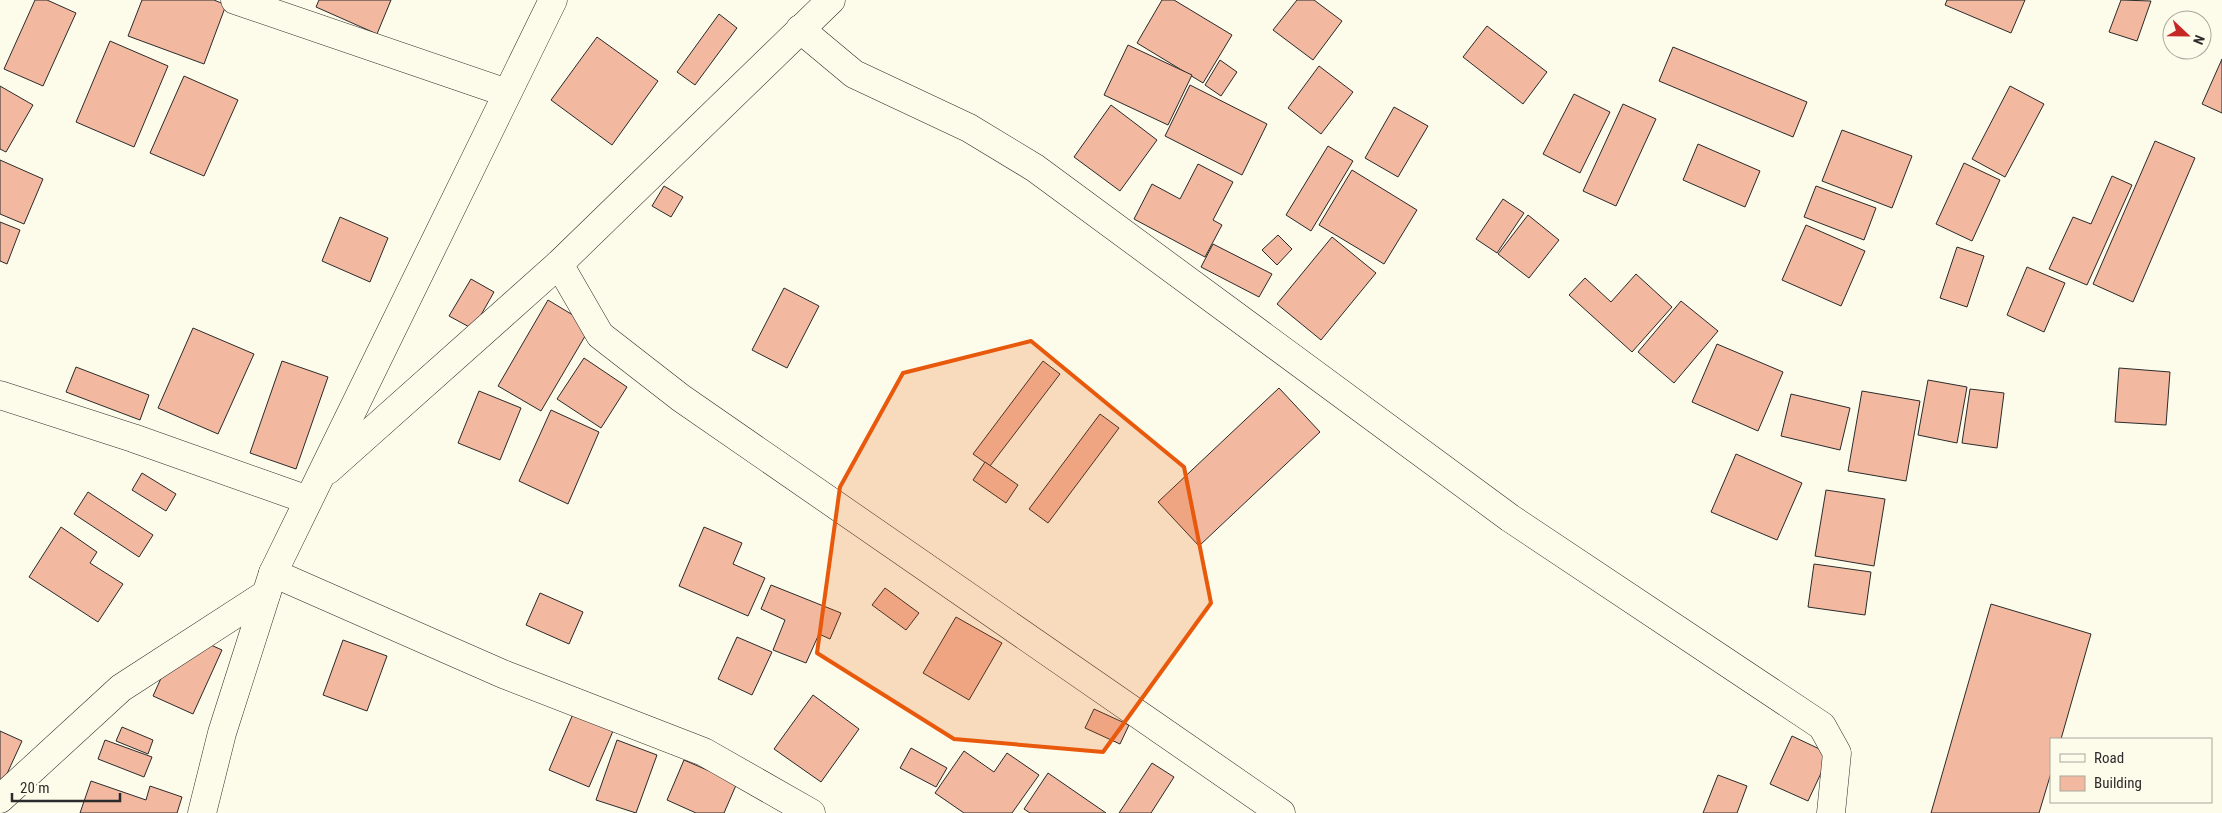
<svg xmlns="http://www.w3.org/2000/svg" width="2222" height="813" viewBox="0 0 2222 813" font-family="'Roboto Condensed',sans-serif">
<rect width="100%" height="100%" fill="#fdfbea"/>
<!-- building -->
<g fill="#f2b8a0" stroke="#2b2b2b">
<polygon points="35,0 47,0 76,13 43,86 4,69"/>
<polygon points="142,0 214,0 226,5 204,64 128,36"/>
<polygon points="319,0 391,0 377,34 316,7"/>
<polygon points="1162,0 1174,0 1232,35 1203,83 1137,43"/>
<polygon points="1297,0 1314,0 1342,21 1313,60 1273,30"/>
<polygon points="1947,0 2025,0 2011,33 1945,5"/>
<polygon points="2121,0 2151,1 2137,41 2109,32"/>
<polygon points="719,14 737,28 695,85 677,72"/>
<polygon points="1487,26 1547,72 1523,104 1463,57"/>
<polygon points="597,37 658,81 612,145 551,100"/>
<polygon points="110,41 168,66 134,147 76,122"/>
<polygon points="1128,45 1192,75 1168,125 1104,95"/>
<polygon points="1673,47 1807,102 1793,137 1659,81"/>
<polygon points="2222,59 2222,113 2202,104"/>
<polygon points="1220,60 1237,72 1221,96 1205,85"/>
<polygon points="1319,66 1353,92 1321,134 1288,108"/>
<polygon points="184,76 238,100 204,176 150,153"/>
<polygon points="1190,85 1267,124 1242,175 1165,136"/>
<polygon points="0,86 33,105 6,152 0,149"/>
<polygon points="2010,86 2044,104 2005,177 1972,159"/>
<polygon points="1574,94 1610,112 1580,173 1543,154"/>
<polygon points="1623,104 1656,119 1616,206 1583,191"/>
<polygon points="1111,105 1157,140 1120,191 1074,157"/>
<polygon points="1394,107 1428,126 1398,177 1365,158"/>
<polygon points="1842,130 1912,156 1892,208 1822,181"/>
<polygon points="2155,141 2195,158 2133,302 2093,284"/>
<polygon points="1698,144 1760,171 1745,207 1683,180"/>
<polygon points="1328,146 1353,161 1311,231 1286,215"/>
<polygon points="0,160 43,179 24,224 0,214"/>
<polygon points="1964,163 2000,180 1972,241 1936,224"/>
<polygon points="1198,164 1233,182 1213,220 1222,225 1205,257 1134,219 1152,184 1180,199"/>
<polygon points="1352,170 1417,210 1384,264 1319,225"/>
<polygon points="2112,176 2132,185 2087,285 2049,269 2073,217 2091,224"/>
<polygon points="664,186 683,197 671,217 652,206"/>
<polygon points="1816,186 1876,208 1864,240 1804,217"/>
<polygon points="1503,199 1524,213 1497,253 1476,239"/>
<polygon points="1528,215 1559,240 1529,278 1498,254"/>
<polygon points="340,217 388,238 370,282 322,261"/>
<polygon points="0,222 20,230 7,264 0,261"/>
<polygon points="1806,225 1865,251 1841,306 1782,280"/>
<polygon points="1278,235 1292,249 1277,265 1262,250"/>
<polygon points="1332,237 1376,273 1321,340 1277,304"/>
<polygon points="1213,244 1272,274 1259,297 1201,267"/>
<polygon points="1957,247 1984,256 1967,307 1940,298"/>
<polygon points="2027,267 2065,283 2044,332 2007,315"/>
<polygon points="1636,274 1672,307 1632,352 1569,295 1585,278 1611,302"/>
<polygon points="471,279 494,292 473,329 449,316"/>
<polygon points="784,288 819,306 787,368 752,350"/>
<polygon points="548,300 591,326 541,411 498,386"/>
<polygon points="1681,301 1718,331 1674,383 1638,352"/>
<polygon points="193,328 254,354 218,434 158,408"/>
<polygon points="1717,344 1783,372 1758,431 1692,402"/>
<polygon points="584,358 627,387 601,428 557,399"/>
<polygon points="282,361 328,377 296,469 250,453"/>
<polygon points="1043,361 1060,374 990,466 973,454"/>
<polygon points="76,367 149,395 140,420 66,392"/>
<polygon points="2119,368 2170,372 2166,425 2115,422"/>
<polygon points="1928,380 1967,387 1957,443 1918,435"/>
<polygon points="1279,388 1320,432 1199,546 1158,502"/>
<polygon points="1970,389 2004,393 1997,448 1962,443"/>
<polygon points="479,391 521,408 500,460 458,443"/>
<polygon points="1862,391 1920,401 1906,481 1848,471"/>
<polygon points="1791,394 1850,408 1840,450 1781,436"/>
<polygon points="551,410 599,432 568,504 519,481"/>
<polygon points="1100,414 1119,428 1048,523 1029,509"/>
<polygon points="1736,454 1802,483 1777,540 1711,512"/>
<polygon points="985,462 1018,485 1006,503 973,480"/>
<polygon points="142,473 176,494 166,511 132,490"/>
<polygon points="1826,490 1885,499 1874,566 1815,556"/>
<polygon points="88,492 153,535 139,557 74,514"/>
<polygon points="61,527 97,552 90,563 123,584 98,622 29,577"/>
<polygon points="704,527 742,543 733,564 765,578 748,616 679,586"/>
<polygon points="1814,564 1871,572 1865,615 1808,607"/>
<polygon points="771,585 841,613 830,639 819,634 806,663 773,650 785,620 761,609"/>
<polygon points="885,588 919,613 906,630 872,605"/>
<polygon points="540,593 583,612 569,644 526,625"/>
<polygon points="1991,604 2091,634 2061,739 2051,739 2051,773 2039,813 1931,813"/>
<polygon points="956,617 1002,643 969,700 923,673"/>
<polygon points="182,632 222,650 193,714 153,696"/>
<polygon points="737,637 772,652 752,695 718,679"/>
<polygon points="343,640 387,656 367,711 323,695"/>
<polygon points="813,695 859,729 821,782 774,749"/>
<polygon points="1094,709 1129,725 1120,744 1085,728"/>
<polygon points="573,714 613,731 589,787 549,770"/>
<polygon points="122,727 153,740 148,754 116,741"/>
<polygon points="0,731 22,741 0,789"/>
<polygon points="1792,736 1830,754 1808,801 1770,784"/>
<polygon points="105,740 152,757 144,777 98,759"/>
<polygon points="617,740 657,755 636,813 596,800"/>
<polygon points="911,748 947,768 936,787 900,768"/>
<polygon points="964,751 994,772 1007,753 1039,775 1012,813 964,813 935,793"/>
<polygon points="684,760 737,783 724,813 696,813 667,800"/>
<polygon points="1152,763 1174,777 1151,813 1119,813"/>
<polygon points="1048,773 1106,813 1030,813 1024,809"/>
<polygon points="1718,775 1747,786 1737,813 1703,813"/>
<polygon points="91,781 146,800 150,786 182,797 177,813 80,813"/>
</g>
<g fill="none" stroke-linecap="round" stroke-linejoin="round">
<!-- minor casing -->
<g stroke="#2b2b2b" stroke-width="29">
<g id="minor">
<polyline points="235,0 507,93"/>
<polyline points="800,29 854,74 969,128 1035,168 1510,518 1822,726 1837,753 1831,813"/>
<polyline points="559,264 600,335 681,398 1281,813"/>
<polyline points="0,395 133,438 308,500"/>
<polyline points="328,470 559,264 831,0"/>
<polyline points="273,573 503,674 704,752 811,813"/>
<polyline points="0,799 121,688 266,594"/>
<polyline points="202,813 222,733 273,573 553,0"/>
</g>
</g>
<!-- minor -->
<use href="#minor" stroke="#fdfbea" stroke-width="28"/>
</g>
<!-- marked area -->
<path fill="#e8590c" fill-opacity="0.2" stroke="#e8590c" stroke-width="4" stroke-linejoin="round" d="M1031 341 1184 467 1211 603 1103 752 954 739 817 653 840 487 903 373Z"/>
<!-- legend -->
<rect x="2050" y="738" width="162" height="65" fill="#fdfbea" stroke="#a9a89e"/>
<rect x="2060" y="754" width="25" height="8" fill="#fdfbea" stroke="#a9a89e"/>
<text x="2094" y="763" font-size="15" fill="#2b2b2b">Road</text>
<rect x="2060" y="776" width="25" height="15" fill="#f2b8a0" stroke="#a9a89e"/>
<text x="2094" y="788" font-size="15" fill="#2b2b2b">Building</text>
<!-- north arrow -->
<g transform="translate(2187 35) rotate(112)"><circle r="24" fill="#fdfbea" stroke="#a9a89e"/>
<path d="M0-4L9 19L0 12L-9 19Z" fill="#c62828"/>
<text y="-8" font-size="14" font-weight="bold" text-anchor="middle" fill="#2b2b2b">N</text>
</g>
<!-- scale -->
<path d="M12 793v8h108v-8" fill="none" stroke="#2b2b2b" stroke-width="2.5"/>
<text x="20" y="793" font-size="15" fill="#2b2b2b" stroke="#fdfbea" stroke-width="4" paint-order="stroke">20 m</text>
</svg>
